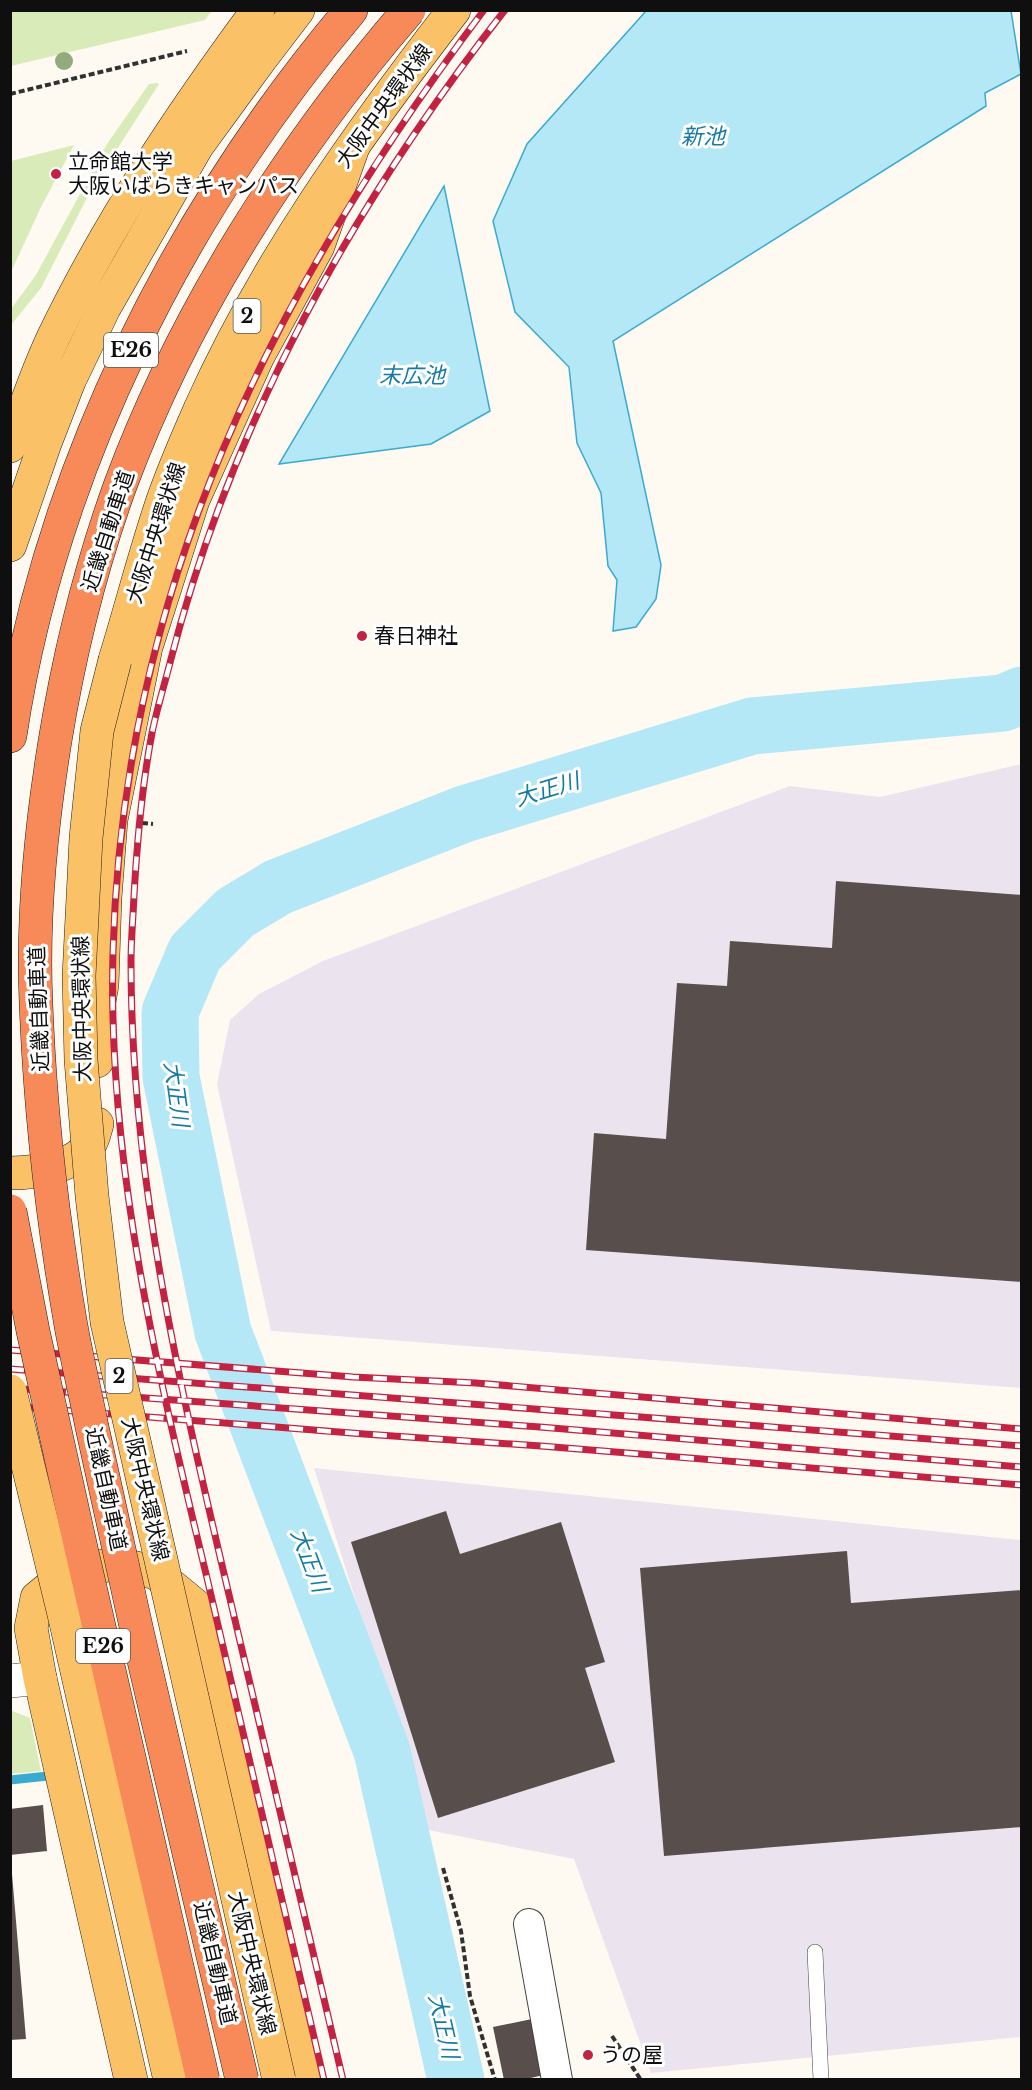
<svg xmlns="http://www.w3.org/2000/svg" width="1032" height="2090" viewBox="0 0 1032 2090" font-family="'Libre Baskerville','Noto Sans JP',serif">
<rect width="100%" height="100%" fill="#fffaf1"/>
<!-- industrial -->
<g fill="#ebe4ee">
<polygon points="1021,764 1021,1388 271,1331 217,1084 230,1020 259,994 323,961 790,786 880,797"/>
<polygon points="314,1468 1021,1540 1021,2037 651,2073 574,1859 428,1830"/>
</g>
<!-- green -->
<g fill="#daebba">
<polygon points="10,11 11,10 212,11 205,20 11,66"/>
<polygon points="157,83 159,84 92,188 41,288 11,325 11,309 36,275 107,144 149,84"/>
<polygon points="74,145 41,207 11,272 11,161"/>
<polygon points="10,1710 30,1718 41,1771 11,1774"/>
</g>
<!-- water -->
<g fill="#b5e8f7" stroke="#3aaad0" stroke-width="1.5">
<polygon points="646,11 1011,11 1021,74 985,93 986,106 613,341 661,565 656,599 636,627 613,631 617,580 608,566 601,493 577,443 569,367 515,312 493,221 527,144"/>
<polygon points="444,186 490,411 431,444 279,464"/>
</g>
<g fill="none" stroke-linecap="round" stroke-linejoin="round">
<!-- stream -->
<polyline stroke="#3aaad0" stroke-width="9" points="10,1780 48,1776"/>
<!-- river -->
<polyline stroke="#b5e8f7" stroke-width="57" points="456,2080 382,1751 223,1332 171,1077 170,1012 195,953 235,913 278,887 464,814 752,726 1003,703 1022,695"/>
</g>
<!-- building -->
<g fill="#584e4b">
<polygon points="836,881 1022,895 1022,1282 586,1250 594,1133 666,1139 677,983 727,986 730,941 832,948"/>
<polygon points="446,1511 460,1554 561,1522 605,1662 585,1668 615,1762 438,1818 351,1542"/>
<polygon points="847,1551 851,1603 1022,1590 1022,1827 664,1856 640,1568"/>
<polygon points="43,1805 47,1851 10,1855 10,1809"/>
<polygon points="10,1874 12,1874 26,2039 10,2040"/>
<polygon points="537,2018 548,2074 522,2080 504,2080 493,2027"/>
</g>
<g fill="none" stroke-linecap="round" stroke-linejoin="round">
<!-- service casing -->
<g stroke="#424242" stroke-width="16">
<polyline id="service" points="815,1952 821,2080"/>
</g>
<!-- minor casing -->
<g stroke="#424242" stroke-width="32">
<polyline id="minor" points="529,1924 557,2080"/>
</g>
<!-- tertiary casing -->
<g stroke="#424242" stroke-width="34">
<polyline id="tertiary" points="10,1681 40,1678"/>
</g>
<!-- primary casing -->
<g stroke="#202020" stroke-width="34">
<g id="primary">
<path d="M10 446C25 410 37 371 54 336 110 220 182 113 258 10"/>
<polyline points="10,545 45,443 69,381 104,308 197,146 259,61 298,10"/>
<path d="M115 660C130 611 143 561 159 512 170 477 186 441 201 407 265 264 358 134 454 10"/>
<polyline points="97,1061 95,1024 102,985 105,898 111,820 146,647 193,500 258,356 318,246 353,147"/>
<path d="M10 1173C36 1173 77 1167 91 1142 94 1137 95 1130 97 1124"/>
<polyline points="131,2080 40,1678 31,1628 37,1598 65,1575 116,1563 156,1573 196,1606 309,2080"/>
</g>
</g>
<!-- motorway casing -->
<g stroke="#202020" stroke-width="34">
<path id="motorway" d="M10 736C50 470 178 215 351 10"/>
</g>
<!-- path -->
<g stroke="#313131" stroke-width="4" stroke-dasharray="6 3" stroke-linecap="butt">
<polyline points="10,94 187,51"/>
<polyline points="142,823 153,824"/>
<polyline points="443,1868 461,1931 470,1996 495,2080"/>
<polyline points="612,2036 641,2080"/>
</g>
<!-- service -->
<use href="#service" stroke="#fff" stroke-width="15"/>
<!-- minor -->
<use href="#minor" stroke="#fff" stroke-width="30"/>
<!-- tertiary -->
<use href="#tertiary" stroke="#fff" stroke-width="33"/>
<!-- primary -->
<use href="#primary" stroke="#fbc166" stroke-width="33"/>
<!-- motorway -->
<use href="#motorway" stroke="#f78a58" stroke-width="33"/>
<!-- rail casing -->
<g stroke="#c32342" stroke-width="7">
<g id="rail">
<polyline points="10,1350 353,1377 476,1383 1022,1429"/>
<polyline points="10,1369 1022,1446"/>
<polyline points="10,1388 540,1427 1022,1467"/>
<polyline points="10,1406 364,1434 541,1446 1022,1485"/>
<path d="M324 2080C285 1912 246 1745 207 1578 158 1375 107 1162 113 952 123 590 270 294 484 10"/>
<path d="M343 2080C305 1919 268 1759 230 1599 180 1387 131 1181 131 962 131 940 133 918 134 896 137 842 142 786 152 733 157 708 165 683 171 659 232 422 354 202 505 10"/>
</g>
</g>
<!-- rail -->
<use href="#rail" stroke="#fff" stroke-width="4.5" stroke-dasharray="14" stroke-linecap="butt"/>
<!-- primary-bridge casing -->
<g stroke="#202020" stroke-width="34" stroke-linecap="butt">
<g id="primary-bridge">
<polyline points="115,660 97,731 86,838 79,976 81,1060 92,1196 107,1322 279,2080"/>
<polyline points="10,1391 64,1614 170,2080"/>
</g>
</g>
<!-- motorway-bridge casing -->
<g stroke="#202020" stroke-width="34" stroke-linecap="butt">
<g id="motorway-bridge">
<polyline points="10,1211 33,1331 81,1548 203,2080"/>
<path d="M242 2080C207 1930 172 1780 137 1631 122 1563 107 1495 92 1427 85 1391 76 1356 70 1320 52 1216 40 1109 36 1003 32 916 41 827 55 741 69 655 90 569 120 486 184 313 289 149 409 10"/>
</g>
</g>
<!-- primary-bridge -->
<use href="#primary-bridge" stroke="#fbc166" stroke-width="33"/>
<!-- motorway-bridge -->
<use href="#motorway-bridge" stroke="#f78a58" stroke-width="33"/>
</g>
<!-- trees -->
<circle fill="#92aa7c" cx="64" cy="61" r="9"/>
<!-- markers -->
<g fill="#c32342" stroke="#fff" stroke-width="2">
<circle cx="56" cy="174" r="6"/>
<circle cx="362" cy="636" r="6"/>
<circle cx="588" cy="2055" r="6"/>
</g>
<g text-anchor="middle" stroke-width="6" stroke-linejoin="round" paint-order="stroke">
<!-- shield labels -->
<g fill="#fff" stroke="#575757" stroke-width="1.5">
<rect x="233.5" y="299" width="27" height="34" rx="4.5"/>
<rect x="104" y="333" width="54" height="34" rx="4.5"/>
<rect x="105.5" y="1359" width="27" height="34" rx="4.5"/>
<rect x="76" y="1629" width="54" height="34" rx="4.5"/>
</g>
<g font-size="20" font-weight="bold" fill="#0f0f0f">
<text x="247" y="323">2</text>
<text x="131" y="357">E26</text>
<text x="119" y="1383">2</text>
<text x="103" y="1653">E26</text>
</g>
<!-- street labels -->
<g font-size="21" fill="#0f0f0f" stroke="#fff">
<text transform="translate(384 106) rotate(-54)" y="7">大阪中央環状線</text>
<text transform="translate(108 531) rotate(-72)" y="7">近畿自動車道</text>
<text transform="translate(156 533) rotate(-72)" y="7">大阪中央環状線</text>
<text transform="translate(39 1009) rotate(-92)" y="7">近畿自動車道</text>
<text transform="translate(82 1009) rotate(-91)" y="7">大阪中央環状線</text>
<text transform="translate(106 1489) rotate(78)" y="7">近畿自動車道</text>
<text transform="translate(145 1489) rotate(77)" y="7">大阪中央環状線</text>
<text transform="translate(215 1963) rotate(77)" y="7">近畿自動車道</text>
<text transform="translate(252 1963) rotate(77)" y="7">大阪中央環状線</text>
</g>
<!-- poi labels -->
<g font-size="21" fill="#0f0f0f" stroke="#fff" text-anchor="start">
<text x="68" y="169">立命館大学<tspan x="68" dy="24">大阪いばらきキャンパス</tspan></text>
<text x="374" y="643">春日神社</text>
<text x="600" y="2062">うの屋</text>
</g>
<!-- water labels -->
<g font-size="22" font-style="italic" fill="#157aa5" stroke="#fff">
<text x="703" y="144">新池</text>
<text x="412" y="383">末広池</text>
<text transform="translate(547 789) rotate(-17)" y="8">大正川</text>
<text transform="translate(177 1094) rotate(82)" y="8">大正川</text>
<text transform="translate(310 1560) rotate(69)" y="8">大正川</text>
<text transform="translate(444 2026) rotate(77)" y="8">大正川</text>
</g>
</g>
<!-- border -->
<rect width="1032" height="2090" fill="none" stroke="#0f0f0f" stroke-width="24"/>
</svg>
